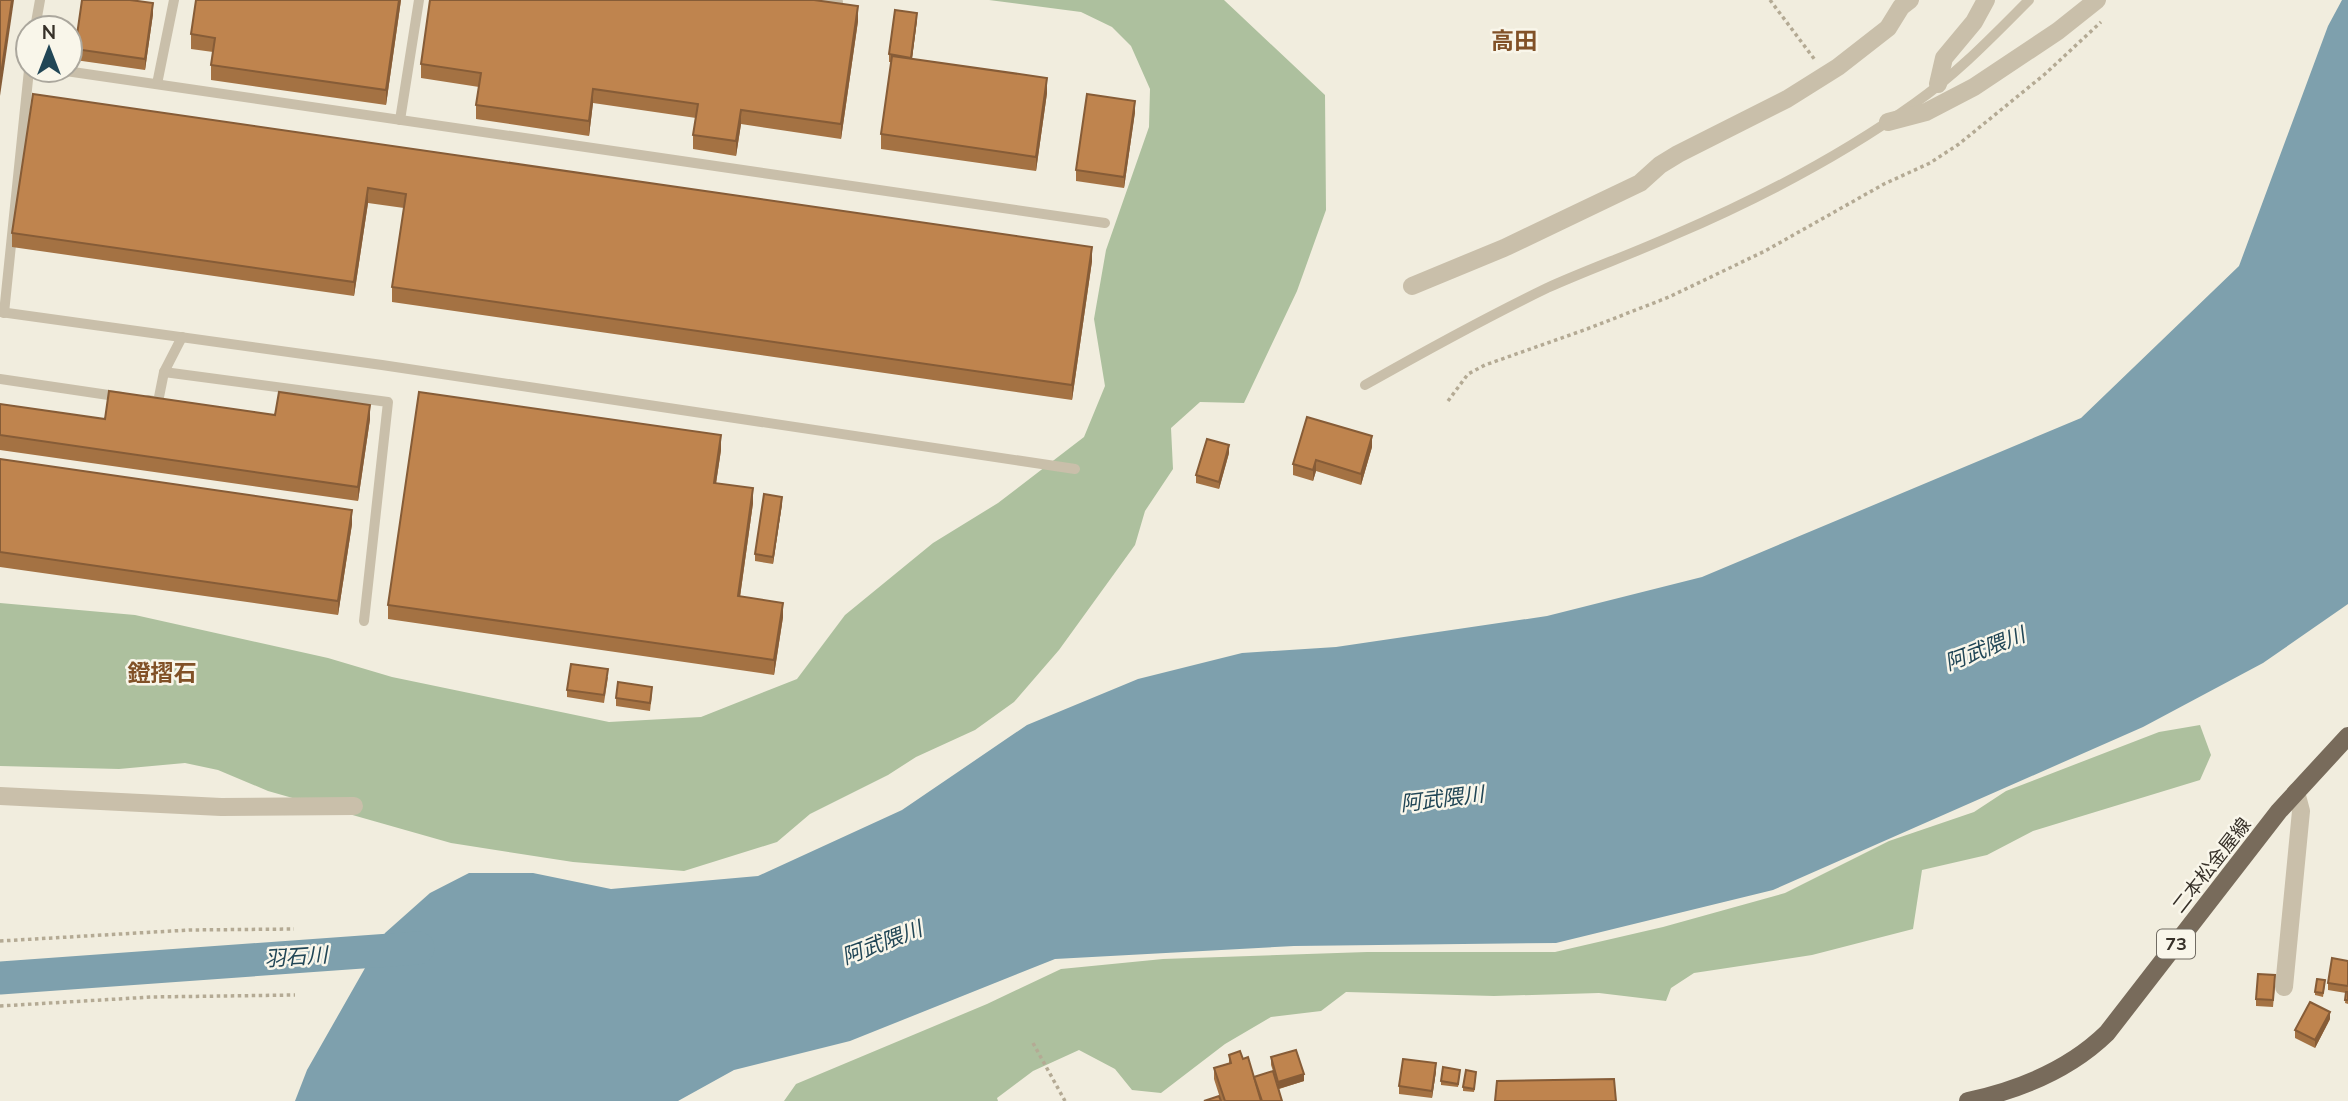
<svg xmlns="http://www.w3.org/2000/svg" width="2348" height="1101" viewBox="0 0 2348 1101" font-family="Mulish,'Noto Sans JP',sans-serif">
<rect width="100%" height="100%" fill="#f1edde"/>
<!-- green -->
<g fill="#adc09e">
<polygon points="989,0 1224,0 1325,95 1326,210 1297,291 1244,403 1200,402 1171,428 1173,469 1145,511 1135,545 1059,650 1014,702 975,730 916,757 888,775 810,814 777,842 684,871 573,862 451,843 268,791 218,770 185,763 119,769 0,766 0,603 135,615 328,658 392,677 609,722 701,717 797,679 845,615 933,543 998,503 1084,437 1105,386 1094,319 1106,250 1149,127 1150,89 1131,46 1112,27 1081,12"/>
<polygon points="2200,725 2211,755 2200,780 2033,831 1987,855 1922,870 1913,929 1812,955 1694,973 1671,988 1666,1001 1599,993 1494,996 1346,992 1321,1011 1271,1017 1225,1044 1161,1093 1132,1090 1115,1069 1079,1050 1033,1071 997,1098 998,1101 784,1101 796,1084 987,1004 1061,969 1163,959 1367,952 1555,952 1663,927 1785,893 1889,841 1974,812 2006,791 2159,732"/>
</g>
<!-- water -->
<polygon fill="#7ea0ad" points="2342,0 2348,0 2348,604 2263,663 2143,727 1773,890 1556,943 1294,946 1055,959 850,1041 734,1070 678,1101 295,1101 307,1070 385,933 430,893 469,873 533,873 611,889 758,876 902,810 1027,725 1138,679 1242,653 1336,647 1547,616 1702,577 2081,418 2239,266 2328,26"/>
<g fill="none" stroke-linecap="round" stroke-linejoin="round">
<!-- river -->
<polyline stroke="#7ea0ad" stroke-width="33" points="0,978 418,948"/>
<!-- path -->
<g stroke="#b4aa94" stroke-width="3.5" stroke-dasharray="3.5 3.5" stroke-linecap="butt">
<polyline points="1770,0 1815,60"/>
<polyline points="1448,401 1468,374 1485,365 1587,329 1669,297 1765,251 1884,184 1930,163 1959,144 2045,74 2101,22"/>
<polyline points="0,941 189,930 294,929"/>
<polyline points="0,1006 151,997 295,995"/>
<polyline points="1033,1043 1065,1101"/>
</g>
<!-- service -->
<g stroke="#c9bfaa" stroke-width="10">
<polyline points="826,0 838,2"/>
<polyline points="35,28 40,0"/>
<polyline points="59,70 1105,223"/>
<polyline points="157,84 174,0"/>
<polyline points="400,120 419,0"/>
<polyline points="0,312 382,365 1075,469"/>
<polyline points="4,313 29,70"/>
<polyline points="164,372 388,402 364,621"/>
<polyline points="0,379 122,397"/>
<path d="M1365 385C1425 351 1485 318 1547 288 1589 269 1632 254 1674 235 1758 199 1841 156 1915 103 1957 74 1993 36 2029 0"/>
<polyline points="148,400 158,402 164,372 182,337"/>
</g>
<!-- minor -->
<g stroke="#c9bfaa" stroke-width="18">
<polyline points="1938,84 1944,58 1974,22 1986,0"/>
<polyline points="1888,122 1926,112 1974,87 2058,31 2097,0"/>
<polyline points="1412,286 1504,248 1640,183 1660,165 1678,154 1787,99 1838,67 1888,28 1901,7 1910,0"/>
<polyline points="0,796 221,807 354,806"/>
<polyline points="2284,987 2301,811 2296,792"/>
</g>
<!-- primary -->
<path stroke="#786b5b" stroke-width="18" d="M1968 1101C2019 1090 2069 1070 2107 1033L2279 811 2348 736"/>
</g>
<!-- wall -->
<g fill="#a47243">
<polygon points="401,0 386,105 211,80 211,65 213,52 191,49 191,34"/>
<polygon points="153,14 145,70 75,60 75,49"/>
<polygon points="917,20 912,59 1047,93 1036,171 881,149 881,134 891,62 889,62 889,54"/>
<polygon points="858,21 841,139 741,124 736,156 693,149 693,135 696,118 593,103 589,136 476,119 476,105 479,87 421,78 421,64"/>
<polygon points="33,94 1092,261 1072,400 392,302 392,287 404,208 368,203 354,296 12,247 12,233"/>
<polygon points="1135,112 1124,188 1076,181 1076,170"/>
<polygon points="0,404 105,419 275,415 370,419 358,501 0,450"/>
<polygon points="1372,447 1361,485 1316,471 1313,481 1293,475 1293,464"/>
<polygon points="721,450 716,483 753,503 740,597 783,617 774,675 388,619 388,605"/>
<polygon points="1229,453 1219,489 1196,483 1196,475"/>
<polygon points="0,459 352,524 338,615 0,567"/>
<polygon points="782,504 773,564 755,561 755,554"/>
<polygon points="608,677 604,703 567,697 567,690"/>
<polygon points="652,694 650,711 616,706 616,698"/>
<polygon points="2348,961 2348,1004 2345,1003 2346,993 2328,990 2328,983"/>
<polygon points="2275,983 2273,1007 2256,1006 2256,999"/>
<polygon points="2325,984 2323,997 2315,995 2315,992"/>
<polygon points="2330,1019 2315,1048 2295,1038 2295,1030"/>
<polygon points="1229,1055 1243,1059 1254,1078 1273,1071 1271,1065 1271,1057 1304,1081 1279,1089 1282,1101 1221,1101 1214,1079 1214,1068 1229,1063"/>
<polygon points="1436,1071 1432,1098 1399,1094 1399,1086"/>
<polygon points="1460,1073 1458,1087 1441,1085 1441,1081"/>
<polygon points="1476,1076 1474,1092 1463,1091 1463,1087"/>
</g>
<!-- shaded-wall -->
<g fill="#865c37">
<polygon points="12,0 14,0 0,96 0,81"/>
<polygon points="399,0 401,0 386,105 386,90"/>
<polygon points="153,3 153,14 145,70 145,59"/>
<polygon points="858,6 858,21 841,139 841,124"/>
<polygon points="917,13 917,20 911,65 911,58"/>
<polygon points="1047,78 1047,93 1036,171 1036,157"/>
<polygon points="593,89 593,103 589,136 589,121"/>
<polygon points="1135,101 1135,112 1124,188 1124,177"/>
<polygon points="741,110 741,124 736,156 736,141"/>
<polygon points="368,188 368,203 354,296 354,282"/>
<polygon points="1092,247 1092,261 1072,400 1072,385"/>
<polygon points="370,405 370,419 358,501 358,487"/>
<polygon points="721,435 721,450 714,497 714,483"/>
<polygon points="1372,436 1372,447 1361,485 1361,474"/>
<polygon points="1229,445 1229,453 1219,489 1219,482"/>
<polygon points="1316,460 1316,471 1313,481 1313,470"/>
<polygon points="753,488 753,503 738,611 738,596"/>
<polygon points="782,497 782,504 773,564 773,557"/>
<polygon points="352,510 352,524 338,615 338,601"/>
<polygon points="783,603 783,617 774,675 774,660"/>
<polygon points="2330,1012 2330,1019 2315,1048 2315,1040"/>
<polygon points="1436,1063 1436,1071 1432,1098 1432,1091"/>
<polygon points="1304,1074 1304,1081 1278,1089 1278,1082"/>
</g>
<!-- building -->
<g fill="#bf844e" stroke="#865c37" stroke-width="2">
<polygon points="0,0 12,0 0,81"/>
<polygon points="82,0 130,0 153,3 145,59 75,49"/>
<polygon points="196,0 399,0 386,90 211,65 215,38 191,34"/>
<polygon points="430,0 814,0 858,6 841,124 741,110 736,141 693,135 698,104 593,89 589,121 476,105 481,73 421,64"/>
<polygon points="895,10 917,13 911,58 889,54"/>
<polygon points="892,56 1047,78 1036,157 881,134"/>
<polygon points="33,94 1092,247 1072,385 392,287 406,194 368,188 354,282 12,233"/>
<polygon points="1087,94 1135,101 1124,177 1076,170"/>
<polygon points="109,391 275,415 279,392 370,405 358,487 0,435 0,404 105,419"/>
<polygon points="419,392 721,435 714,483 753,488 738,596 783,603 774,660 388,605"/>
<polygon points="1307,417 1372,436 1361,474 1316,460 1313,470 1293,464"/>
<polygon points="1207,439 1229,445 1219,482 1196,475"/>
<polygon points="0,459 352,510 338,601 0,552"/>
<polygon points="764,494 782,497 773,557 755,554"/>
<polygon points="571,664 608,669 604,695 567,690"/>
<polygon points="618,682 652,687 650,703 616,698"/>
<polygon points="2332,958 2348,961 2348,986 2328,983"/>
<polygon points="2258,974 2275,975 2273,1000 2256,999"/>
<polygon points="2317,979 2325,980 2323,993 2315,992"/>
<polygon points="2346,992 2348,992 2348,1000 2345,1000"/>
<polygon points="2310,1002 2330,1012 2315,1040 2295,1030"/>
<polygon points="1296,1050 1304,1074 1278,1082 1271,1057"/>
<polygon points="1240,1051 1243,1059 1248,1057 1261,1101 1225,1101 1214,1068 1231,1063 1229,1055"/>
<polygon points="1403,1059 1436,1063 1432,1091 1399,1086"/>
<polygon points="1443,1067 1460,1070 1458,1084 1441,1081"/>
<polygon points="1466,1070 1476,1072 1474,1089 1463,1087"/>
<polygon points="1273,1071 1282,1101 1262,1101 1254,1077"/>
<polygon points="1614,1079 1616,1101 1495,1101 1497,1081"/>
<polygon points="1219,1096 1221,1101 1204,1101"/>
</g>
<g text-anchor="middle" stroke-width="5" stroke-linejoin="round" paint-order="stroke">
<!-- shield labels -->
<rect fill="#f9f6ea" stroke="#716c63" stroke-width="2" x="2157" y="929.5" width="38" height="29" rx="5"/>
<g font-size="18" font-weight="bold" fill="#373129">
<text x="2176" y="950">73</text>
</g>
<!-- street labels -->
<g font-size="19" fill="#373129" stroke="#f9f6ea">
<text transform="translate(2211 865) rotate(-52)" y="7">二本松金屋線</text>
</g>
<!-- water labels -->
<g font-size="21" font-style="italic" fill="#214656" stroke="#f9f6ea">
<text transform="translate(1985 649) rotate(-21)" y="7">阿武隈川</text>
<text transform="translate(1442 799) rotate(-7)" y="7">阿武隈川</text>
<text transform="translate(882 943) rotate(-21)" y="7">阿武隈川</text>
<text transform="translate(296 957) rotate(-4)" y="7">羽石川</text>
</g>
<!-- quarter labels -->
<g font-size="23" font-weight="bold" fill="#815127" stroke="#f9f6ea">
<text x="1514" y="49">高田</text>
<text x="162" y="681">鐙摺石</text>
</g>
</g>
<!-- north arrow -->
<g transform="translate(49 49)"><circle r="33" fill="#f9f6ea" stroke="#aba79d" stroke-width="2"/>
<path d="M0-5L12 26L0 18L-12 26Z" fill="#214656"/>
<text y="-10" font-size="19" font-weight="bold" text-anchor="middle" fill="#373129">N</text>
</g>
</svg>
